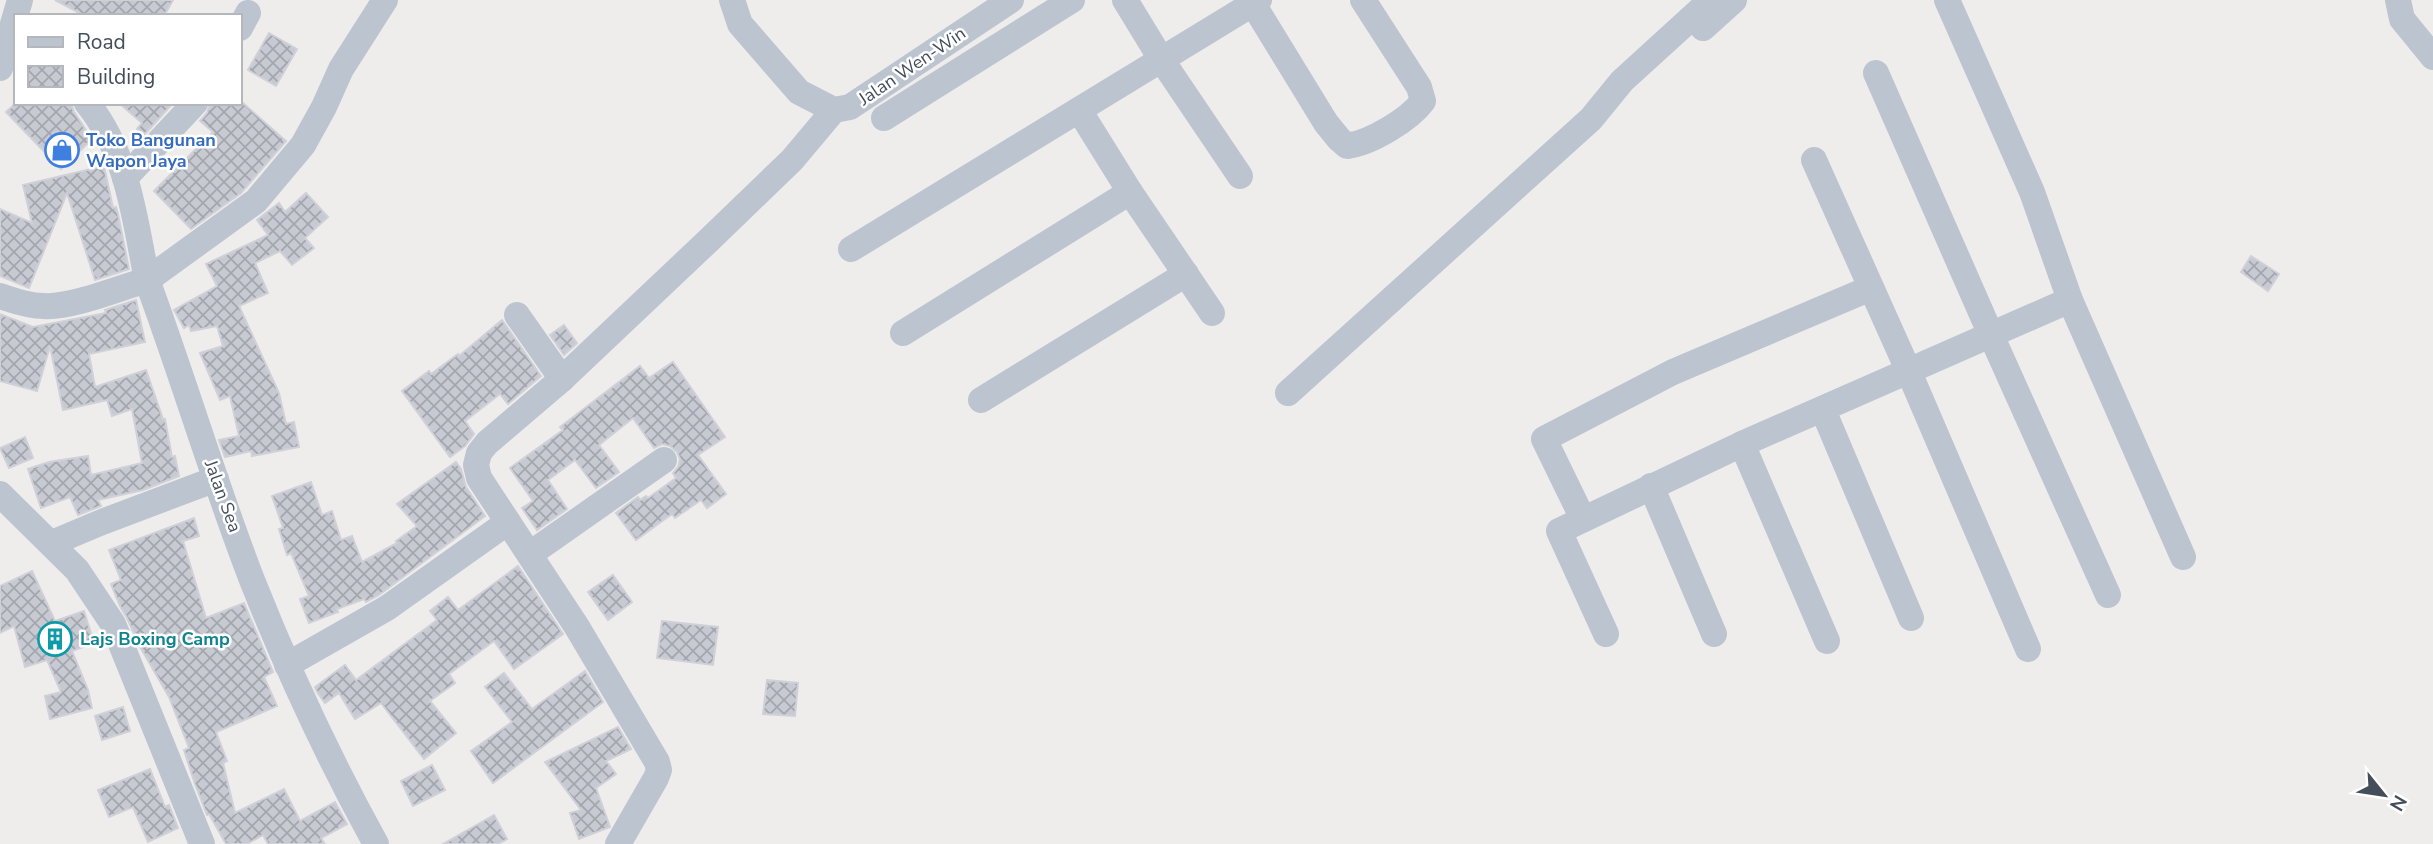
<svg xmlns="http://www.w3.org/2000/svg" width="2433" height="844" viewBox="0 0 2433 844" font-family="'Nunito Sans',sans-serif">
<defs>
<pattern id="building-cross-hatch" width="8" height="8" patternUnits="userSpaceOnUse" patternTransform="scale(1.75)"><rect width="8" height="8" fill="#c8cad3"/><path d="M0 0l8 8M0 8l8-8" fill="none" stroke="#a4a6ae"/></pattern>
</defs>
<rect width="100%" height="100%" fill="#efecec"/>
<!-- building -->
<g fill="url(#building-cross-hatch)" stroke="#d0d1d8" stroke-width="2">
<polygon points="55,0 173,0 164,16 85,16"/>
<polygon points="269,33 297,49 276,86 248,70"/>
<polygon points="16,103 71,103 74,112 92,139 61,169 6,112"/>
<polygon points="119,103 173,103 144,135 137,129 142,123"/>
<polygon points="210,103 243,103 286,141 241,193 191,229 154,191 213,132 200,121 207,113"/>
<polygon points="104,166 113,208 116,207 118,214 129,269 95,280 67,193 29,288 0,276 0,209 32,223 23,185"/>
<polygon points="306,193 328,217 305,238 314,248 292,265 280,251 255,263 268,293 239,306 279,393 286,424 294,422 299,447 252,456 251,451 225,457 219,440 239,436 230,396 220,400 200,353 223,346 217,326 191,331 189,325 184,328 174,310 217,286 206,264 268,235 257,220 279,203 285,212"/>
<polygon points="2251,256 2279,274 2268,291 2241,272"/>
<polygon points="136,300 145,342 89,354 95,387 146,370 163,419 165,419 172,457 175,456 179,476 143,490 98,500 101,506 78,515 70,497 41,508 28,469 49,462 88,456 91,475 142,463 132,409 112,416 107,400 63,410 50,346 37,391 0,381 0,314 33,327 106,313 105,310"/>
<polygon points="502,320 541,376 508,404 500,394 465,421 474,434 465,446 450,457 402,391 429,371 431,374 458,354 459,356"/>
<polygon points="564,325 577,343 564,355 550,335"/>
<polygon points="673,362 725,437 698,455 726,494 707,508 701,500 675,518 672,514 636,540 616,513 638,497 640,500 646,496 648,498 676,478 673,473 678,467 680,459 677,452 670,446 662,444 654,448 633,418 599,445 619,472 596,488 575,460 548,480 567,509 537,530 522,508 533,501 510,468 563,430 560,427 640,366 649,378"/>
<polygon points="25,437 33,458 9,468 0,448"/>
<polygon points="456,462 461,469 466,487 485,516 379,595 366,602 364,599 337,609 338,612 309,623 300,599 309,596 291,553 287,555 279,529 283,528 272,496 311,482 322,515 332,511 341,540 352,536 362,562 397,543 396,541 417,526 397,504"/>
<polygon points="194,518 199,536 183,541 206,618 244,603 273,672 264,677 277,706 216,732 227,761 223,763 235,813 284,789 300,821 335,802 347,824 321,838 325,844 268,844 263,835 247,844 226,844 209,814 207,815 195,784 184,750 189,748 169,697 139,645 127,618 120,606 111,584 121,580 109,550"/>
<polygon points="518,566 563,634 514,669 494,641 449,674 455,683 430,701 456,733 424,759 381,703 355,719 339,693 325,703 317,692 315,687 345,665 356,680 437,620 430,611 448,597 458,610"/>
<polygon points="32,571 55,621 84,611 94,643 72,651 88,690 92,708 50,719 45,696 61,692 47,660 25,667 14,626 0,633 0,586"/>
<polygon points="613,575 632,602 608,620 588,592"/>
<polygon points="662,621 718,627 713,665 657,658"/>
<polygon points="585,671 603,702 493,783 471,751 512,722 485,687 504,673 532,709"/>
<polygon points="767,680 798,683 795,716 763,714"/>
<polygon points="123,707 130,731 102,740 95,716"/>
<polygon points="618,727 631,749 606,761 616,774 596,788 610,827 579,839 570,813 581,810 545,762"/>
<polygon points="432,765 445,790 413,806 401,781"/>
<polygon points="150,769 165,807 169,805 178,828 148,842 133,807 109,817 98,790"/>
<polygon points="494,815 507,839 498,844 443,844"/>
</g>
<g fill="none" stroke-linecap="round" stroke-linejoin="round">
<!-- minor -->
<g stroke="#bcc5cf" stroke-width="26">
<polyline points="732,0 740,24 799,92 834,110 850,107 1011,0"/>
<polyline points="1125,0 1161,59 1240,176"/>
<polyline points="1947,0 2032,192 2070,300 2183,557"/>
<polyline points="2398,0 2402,19 2433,57"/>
<path d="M1253 4 1326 123 1339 139 1347 146C1370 143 1409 120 1423 101L1419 87 1363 0"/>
<polyline points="240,28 248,13"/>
<polyline points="1703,28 1734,0"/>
<polyline points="0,68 20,0"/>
<polyline points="1876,73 1991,335 2108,595"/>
<path d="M87 103C128 153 135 220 147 280L256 201 303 145 324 107 341 69 385 0"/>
<polyline points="1079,110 1130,192 1212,313"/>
<polyline points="884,118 1072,0"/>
<polyline points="1814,160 1909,372 2028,649"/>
<polyline points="125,178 195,103"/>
<polyline points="851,249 1259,0"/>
<path d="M0 296C14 301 29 306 44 306 71 308 119 288 147 280 184 380 214 482 252 580 288 671 329 759 376 844"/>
<polyline points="517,315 562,379"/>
<polyline points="903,333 1130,192"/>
<polyline points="1288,393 1591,119 1622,81 1711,0"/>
<polyline points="981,400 1186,274"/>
<polyline points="1823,410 1911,618"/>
<polyline points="1742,444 1827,641"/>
<polyline points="1651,486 1714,634"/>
<polyline points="0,494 77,570 113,624 202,844"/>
<polyline points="1583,519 1544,439 1673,372 1871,288"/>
<polyline points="52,543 102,522 216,479"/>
<polyline points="530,554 664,460"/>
<polyline points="1606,634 1559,531 1742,444 2070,300"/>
<polyline points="287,665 387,608 508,522"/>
<polyline points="618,844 656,778 659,770 657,762 577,627 479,478 476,465 479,453 487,443 562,379 708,241 792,160 834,110"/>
</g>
</g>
<!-- icons -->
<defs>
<g id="shop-ring" transform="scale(1.75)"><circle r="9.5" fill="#fff" stroke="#3f7fe0" stroke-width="1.5"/><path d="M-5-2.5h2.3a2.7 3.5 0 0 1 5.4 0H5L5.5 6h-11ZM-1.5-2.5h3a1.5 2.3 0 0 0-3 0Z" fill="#3f7fe0"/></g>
<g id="building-ring" transform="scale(1.75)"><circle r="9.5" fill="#fff" stroke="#0f9aa8" stroke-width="1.5"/><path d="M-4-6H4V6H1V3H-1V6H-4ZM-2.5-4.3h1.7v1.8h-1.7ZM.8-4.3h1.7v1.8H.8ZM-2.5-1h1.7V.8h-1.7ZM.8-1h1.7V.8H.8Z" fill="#0f9aa8"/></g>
</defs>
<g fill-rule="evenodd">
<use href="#shop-ring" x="62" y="150"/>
<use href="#building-ring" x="55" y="639"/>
</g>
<g text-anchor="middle" stroke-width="5" stroke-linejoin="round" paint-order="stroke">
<!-- street labels -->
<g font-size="18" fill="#444d5a" stroke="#fff">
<text transform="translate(912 66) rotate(-34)" y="6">Jalan Wen-Win</text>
<text transform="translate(223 496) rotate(70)" y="6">Jalan Sea</text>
</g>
<!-- shop labels -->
<g font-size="18" font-weight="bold" fill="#366cbe" stroke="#fff" text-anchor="start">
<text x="86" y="146">Toko Bangunan<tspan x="86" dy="21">Wapon Jaya</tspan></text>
</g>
<!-- culture labels -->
<g font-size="18" font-weight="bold" fill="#0d838f" stroke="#fff" text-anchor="start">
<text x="80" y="645">Lajs Boxing Camp</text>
</g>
</g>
<!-- legend -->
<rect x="14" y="14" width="228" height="91" fill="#ffffff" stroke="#b4b8bd" stroke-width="2"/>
<rect x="28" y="37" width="35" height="10" fill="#bcc5cf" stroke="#b4b8bd" stroke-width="2"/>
<text x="77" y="49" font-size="21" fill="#444d5a">Road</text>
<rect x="28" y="66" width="35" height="21" fill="url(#building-cross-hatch)" stroke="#b4b8bd" stroke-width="2"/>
<text x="77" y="84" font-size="21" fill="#444d5a">Building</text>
<!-- north arrow -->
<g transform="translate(2384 795) rotate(120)" stroke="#ffffff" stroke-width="5" paint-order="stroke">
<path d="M0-5L12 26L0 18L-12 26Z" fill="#444d5a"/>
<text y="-10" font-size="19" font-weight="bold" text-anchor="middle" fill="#444d5a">N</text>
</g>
</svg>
